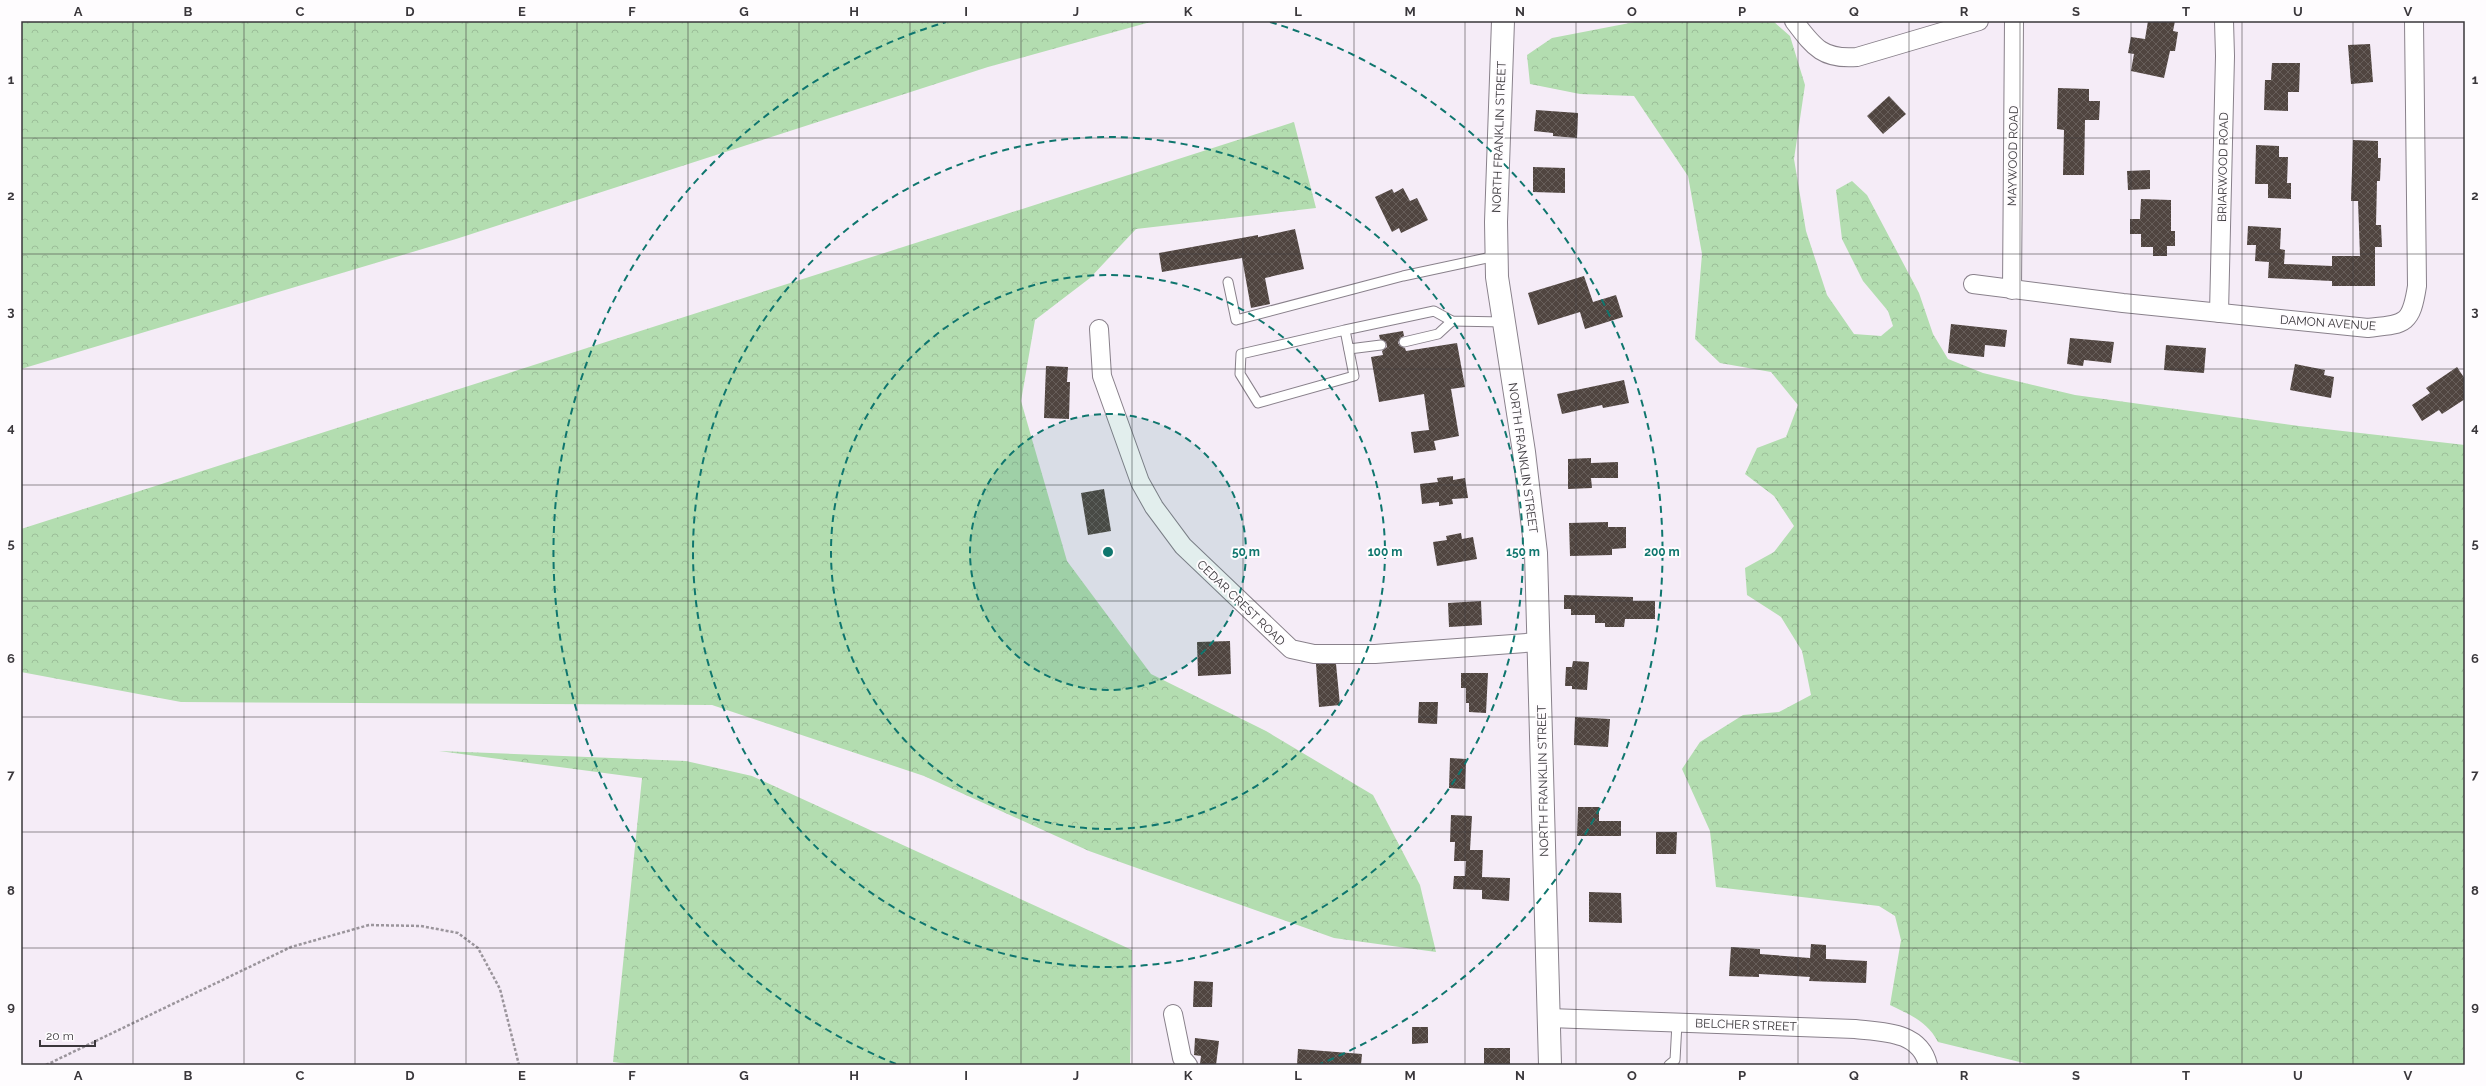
<svg xmlns="http://www.w3.org/2000/svg" width="2486" height="1086" viewBox="0 0 2486 1086" font-family="Raleway,sans-serif">
<defs>
<pattern id="forest-crowns" width="20" height="18" patternUnits="userSpaceOnUse"><rect width="20" height="18" fill="#b3ddb0"/><path d="M2 6a3 3 0 1 1 6 0M12 15a3 3 0 1 1 6 0" fill="none" stroke="#9bbe98"/></pattern>
<pattern id="building-cross-hatch" width="8" height="8" patternUnits="userSpaceOnUse"><rect width="8" height="8" fill="#504540"/><path d="M0 0l8 8M0 8l8-8" fill="none" stroke="#675e5a"/></pattern>
</defs>
<rect width="100%" height="100%" fill="#f5ecf7"/>
<!-- forest -->
<g fill="url(#forest-crowns)">
<polygon points="21,21 1154,21 988,67 456,239 21,369"/>
<path d="M1640 21H1773L1790 36 1805 85 1794 159 1806 231 1827 295 1854 334 1881 336 1893 326 1888 311 1863 281 1842 239 1836 190 1852 181 1867 195 1919 293 1933 334 1948 359 1983 373 2075 395 2299 426 2465 445V1065H2032L1938 1042C1927 1021 1910 1015 1890 1005L1901 940 1895 916 1879 906 1716 887 1710 831 1682 769 1700 742 1743 715 1779 712 1811 695 1802 651 1781 617 1747 595 1745 568 1774 552 1794 526 1774 496 1745 474 1757 448 1786 437 1798 405 1771 372 1720 363 1695 339 1702 254 1688 176 1634 96 1580 94 1530 84 1527 55 1552 38Z"/>
<polygon points="1294,122 1316,208 1136,229 1090,278 1035,320 1021,401 1067,561 1151,674 1266,731 1373,795 1420,885 1436,952 1334,938 1089,851 924,776 712,705 181,702 21,672 21,529"/>
<polygon points="439,751 686,761 752,776 1132,950 1130,1065 635,1065 613,1062 642,778"/>
</g>
<!-- building -->
<g fill="url(#building-cross-hatch)">
<polygon points="2148,21 2175,21 2173,31 2178,32 2175,51 2170,51 2164,78 2131,71 2134,54 2128,53 2131,37 2145,39"/>
<polygon points="2370,44 2373,82 2351,84 2348,45"/>
<polygon points="2272,63 2300,63 2299,92 2288,92 2288,111 2264,110 2265,80 2271,80"/>
<polygon points="2058,88 2089,89 2089,101 2100,101 2099,120 2085,120 2084,175 2063,175 2064,130 2057,129"/>
<polygon points="1889,96 1906,114 1883,134 1867,116"/>
<polygon points="1536,110 1578,113 1577,138 1553,136 1553,133 1534,131"/>
<polygon points="2353,140 2378,141 2378,158 2381,158 2380,181 2377,181 2376,225 2381,225 2382,247 2375,247 2375,286 2332,286 2332,281 2268,278 2269,262 2255,261 2256,245 2247,245 2248,226 2281,228 2280,249 2285,250 2284,264 2332,266 2332,256 2360,256 2358,201 2351,201"/>
<polygon points="2256,145 2279,146 2279,157 2288,157 2287,183 2291,183 2291,199 2268,198 2268,184 2255,184"/>
<polygon points="1533,167 1565,168 1565,193 1533,192"/>
<polygon points="2150,170 2150,189 2128,190 2127,171"/>
<polygon points="1403,188 1410,201 1417,198 1428,220 1401,233 1399,228 1392,232 1375,197 1392,189 1394,193"/>
<polygon points="2141,199 2171,200 2171,231 2175,231 2175,246 2167,246 2167,256 2153,256 2153,247 2141,247 2141,234 2130,234 2130,219 2140,219"/>
<polygon points="1295,229 1304,269 1265,278 1270,304 1251,308 1242,258 1162,272 1159,253 1258,235 1258,237"/>
<polygon points="1584,276 1593,302 1616,295 1623,317 1585,329 1580,312 1538,325 1528,293"/>
<polygon points="1951,324 2007,330 2005,347 1985,345 1984,357 1948,353"/>
<polygon points="1403,331 1404,336 1400,338 1398,343 1400,346 1405,348 1406,351 1457,343 1465,387 1451,389 1459,436 1434,441 1436,450 1414,453 1411,432 1429,430 1424,394 1379,402 1371,357 1383,355 1382,351 1387,347 1386,342 1380,339 1379,335"/>
<polygon points="2070,338 2114,342 2111,363 2084,360 2083,366 2067,364"/>
<polygon points="2166,345 2206,348 2204,373 2164,370"/>
<polygon points="2295,364 2325,370 2324,375 2334,377 2331,398 2290,390"/>
<polygon points="1046,366 1068,367 1067,382 1070,382 1069,419 1044,418"/>
<polygon points="2457,367 2465,379 2465,399 2442,414 2439,410 2422,421 2412,405 2430,393 2426,388"/>
<polygon points="1624,380 1629,403 1603,408 1602,405 1562,414 1557,394"/>
<polygon points="1591,458 1591,463 1618,462 1618,478 1591,478 1592,488 1568,489 1568,459"/>
<polygon points="1453,476 1453,480 1465,478 1468,498 1452,499 1453,504 1439,506 1439,502 1422,504 1420,484 1438,482 1437,478"/>
<polygon points="1104,489 1111,531 1088,535 1081,493"/>
<polygon points="1608,522 1608,527 1626,527 1626,548 1612,549 1612,555 1570,556 1569,523"/>
<polygon points="1461,533 1462,539 1473,537 1477,559 1437,566 1433,542 1447,540 1446,536"/>
<polygon points="1564,595 1633,597 1633,601 1655,601 1655,619 1625,619 1624,627 1605,627 1605,623 1595,623 1595,615 1571,615 1571,609 1564,609"/>
<polygon points="1481,601 1482,625 1449,627 1448,603"/>
<polygon points="1230,641 1231,674 1198,676 1197,642"/>
<polygon points="1573,661 1589,662 1587,690 1572,689 1572,686 1565,686 1566,667 1572,667"/>
<polygon points="1316,664 1336,664 1340,705 1319,707"/>
<polygon points="1461,673 1488,673 1486,713 1469,712 1469,703 1466,703 1466,688 1461,688"/>
<polygon points="1419,702 1438,702 1437,724 1418,723"/>
<polygon points="1575,717 1610,719 1608,747 1574,745"/>
<polygon points="1450,758 1466,759 1465,789 1449,788"/>
<polygon points="1578,807 1599,807 1599,821 1621,821 1621,836 1577,836"/>
<polygon points="1451,815 1472,816 1470,850 1483,850 1482,877 1510,878 1509,901 1482,899 1482,890 1453,889 1454,876 1465,876 1466,861 1454,861 1455,842 1450,842"/>
<polygon points="1656,832 1677,832 1676,854 1656,854"/>
<polygon points="1589,892 1621,893 1622,923 1589,922"/>
<polygon points="1811,944 1826,945 1826,959 1867,961 1866,983 1809,981 1810,977 1759,974 1759,977 1729,976 1731,947 1760,949 1760,954 1810,958"/>
<polygon points="1194,981 1213,982 1212,1007 1193,1007"/>
<polygon points="1412,1027 1428,1027 1428,1043 1412,1044"/>
<polygon points="1195,1038 1219,1041 1216,1065 1200,1064 1201,1056 1194,1055"/>
<rect x="1484" y="1048" width="26" height="17"/>
<polygon points="1298,1049 1362,1054 1361,1065 1297,1065"/>
</g>
<g fill="none" stroke-linecap="round" stroke-linejoin="round">
<!-- service casing -->
<g stroke="#89818b" stroke-width="11">
<g id="service">
<polyline points="1228,282 1236,320 1403,276 1496,256"/>
<polyline points="1345,330 1241,354 1240,374 1258,403 1354,376 1345,330 1434,311 1452,321 1503,322"/>
<polyline points="1404,342 1438,334 1452,321"/>
<polyline points="1349,349 1381,345"/>
<polyline points="1669,1065 1675,1060 1677,1023"/>
</g>
</g>
<!-- minor casing -->
<g stroke="#89818b" stroke-width="20">
<g id="minor">
<path d="M1794 21C1813 46 1822 60 1857 57L1979 21"/>
<path d="M1973 284 2123 303 2368 328C2405 324 2411 325 2417 286L2414 21"/>
<polyline points="2012,290 2014,21"/>
<polyline points="2219,313 2225,56 2224,21"/>
<polyline points="1099,329 1102,376 1140,482 1154,507 1183,546 1291,649 1314,654 1375,654 1539,642"/>
<polyline points="1173,1014 1182,1058 1188,1065"/>
<path d="M1549 1018 1855 1029C1883 1032 1920 1031 1928 1065"/>
</g>
</g>
<!-- secondary casing -->
<g stroke="#89818b" stroke-width="24">
<polyline id="secondary" points="1503,21 1496,222 1497,277 1524,452 1536,553 1550,1065"/>
</g>
<!-- path -->
<polyline stroke="#9b959c" stroke-width="2.5" stroke-dasharray="3 2" stroke-linecap="butt" points="46,1065 291,947 369,925 421,926 458,933 478,948 500,989 519,1065"/>
<!-- service -->
<use href="#service" stroke="#fff" stroke-width="9"/>
<!-- minor -->
<use href="#minor" stroke="#fff" stroke-width="18"/>
<!-- secondary -->
<use href="#secondary" stroke="#fff" stroke-width="22"/>
</g>
<!-- grid -->
<path fill="none" stroke="#3a373b" stroke-width="1" stroke-opacity="0.55" d="M133 21V1065M244 21V1065M355 21V1065M466 21V1065M577 21V1065M688 21V1065M799 21V1065M910 21V1065M1021 21V1065M1132 21V1065M1243 21V1065M1354 21V1065M1465 21V1065M1576 21V1065M1687 21V1065M1798 21V1065M1909 21V1065M2020 21V1065M2131 21V1065M2242 21V1065M2353 21V1065M21 138H2465M21 254H2465M21 369H2465M21 485H2465M21 601H2465M21 717H2465M21 832H2465M21 948H2465"/>
<!-- distance rings -->
<circle cx="1108" cy="552" r="138" fill="#0f766e" fill-opacity=".12"/>
<g fill="none" stroke="#0f766e" stroke-width="2" stroke-dasharray="7 5">
<circle cx="1108" cy="552" r="138"/>
<circle cx="1108" cy="552" r="277"/>
<circle cx="1108" cy="552" r="415"/>
<path d="M896 1064A554 554 0 0 1 946 22M1270 22A554 554 0 0 1 1320 1064"/>
</g>
<g text-anchor="middle" stroke-width="4" stroke-linejoin="round" paint-order="stroke">
<!-- street labels -->
<g font-size="12" fill="#3a373b" stroke="#fefcfe">
<text transform="translate(1499 137) rotate(-88)" y="4">NORTH FRANKLIN STREET</text>
<text transform="translate(2013 156) rotate(-89)" y="4">MAYWOOD ROAD</text>
<text transform="translate(2223 167) rotate(-89)" y="4">BRIARWOOD ROAD</text>
<text transform="translate(2328 323) rotate(4)" y="4">DAMON AVENUE</text>
<text transform="translate(1523 458) rotate(82)" y="4">NORTH FRANKLIN STREET</text>
<text transform="translate(1241 603) rotate(44)" y="4">CEDAR CREST ROAD</text>
<text transform="translate(1543 781) rotate(-91)" y="4">NORTH FRANKLIN STREET</text>
<text transform="translate(1746 1025) rotate(2)" y="4">BELCHER STREET</text>
</g>
</g>
<circle cx="1108" cy="552" r="6" fill="#0f766e" stroke="#fefcfe" stroke-width="2"/>
<g font-size="12" text-anchor="middle" font-weight="bold" fill="#0f766e" stroke="#fefcfe" stroke-width="4" stroke-linejoin="round" paint-order="stroke">
<text x="1246" y="556">50 m</text>
<text x="1385" y="556">100 m</text>
<text x="1523" y="556">150 m</text>
<text x="1662" y="556">200 m</text>
</g>
<!-- border -->
<rect width="2486" height="1086" fill="none" stroke="#fefcfe" stroke-width="44"/>
<!-- scale -->
<path d="M40 1040v6h55v-6" fill="none" stroke="#3a373b" stroke-width="2"/>
<text x="46" y="1040" font-size="12" fill="#3a373b" stroke="#fefcfe" stroke-width="3" paint-order="stroke">20 m</text>
<rect x="22" y="22" width="2442" height="1042" fill="none" stroke="#3a373b" stroke-width="1.5"/>
<g font-size="13" text-anchor="middle" font-weight="bold" fill="#3a373b">
<text x="78" y="16">A</text>
<text x="188" y="16">B</text>
<text x="300" y="16">C</text>
<text x="410" y="16">D</text>
<text x="522" y="16">E</text>
<text x="632" y="16">F</text>
<text x="744" y="16">G</text>
<text x="854" y="16">H</text>
<text x="966" y="16">I</text>
<text x="1076" y="16">J</text>
<text x="1188" y="16">K</text>
<text x="1298" y="16">L</text>
<text x="1410" y="16">M</text>
<text x="1520" y="16">N</text>
<text x="1632" y="16">O</text>
<text x="1742" y="16">P</text>
<text x="1854" y="16">Q</text>
<text x="1964" y="16">R</text>
<text x="2076" y="16">S</text>
<text x="2186" y="16">T</text>
<text x="2298" y="16">U</text>
<text x="2408" y="16">V</text>
<text x="11" y="84">1</text>
<text x="2475" y="84">1</text>
<text x="11" y="200">2</text>
<text x="2475" y="200">2</text>
<text x="11" y="316">3</text>
<text x="2475" y="316">3</text>
<text x="11" y="432">4</text>
<text x="2475" y="432">4</text>
<text x="11" y="548">5</text>
<text x="2475" y="548">5</text>
<text x="11" y="663">6</text>
<text x="2475" y="663">6</text>
<text x="11" y="779">7</text>
<text x="2475" y="779">7</text>
<text x="11" y="895">8</text>
<text x="2475" y="895">8</text>
<text x="11" y="1011">9</text>
<text x="2475" y="1011">9</text>
<text x="78" y="1080">A</text>
<text x="188" y="1080">B</text>
<text x="300" y="1080">C</text>
<text x="410" y="1080">D</text>
<text x="522" y="1080">E</text>
<text x="632" y="1080">F</text>
<text x="744" y="1080">G</text>
<text x="854" y="1080">H</text>
<text x="966" y="1080">I</text>
<text x="1076" y="1080">J</text>
<text x="1188" y="1080">K</text>
<text x="1298" y="1080">L</text>
<text x="1410" y="1080">M</text>
<text x="1520" y="1080">N</text>
<text x="1632" y="1080">O</text>
<text x="1742" y="1080">P</text>
<text x="1854" y="1080">Q</text>
<text x="1964" y="1080">R</text>
<text x="2076" y="1080">S</text>
<text x="2186" y="1080">T</text>
<text x="2298" y="1080">U</text>
<text x="2408" y="1080">V</text>
</g>
</svg>
